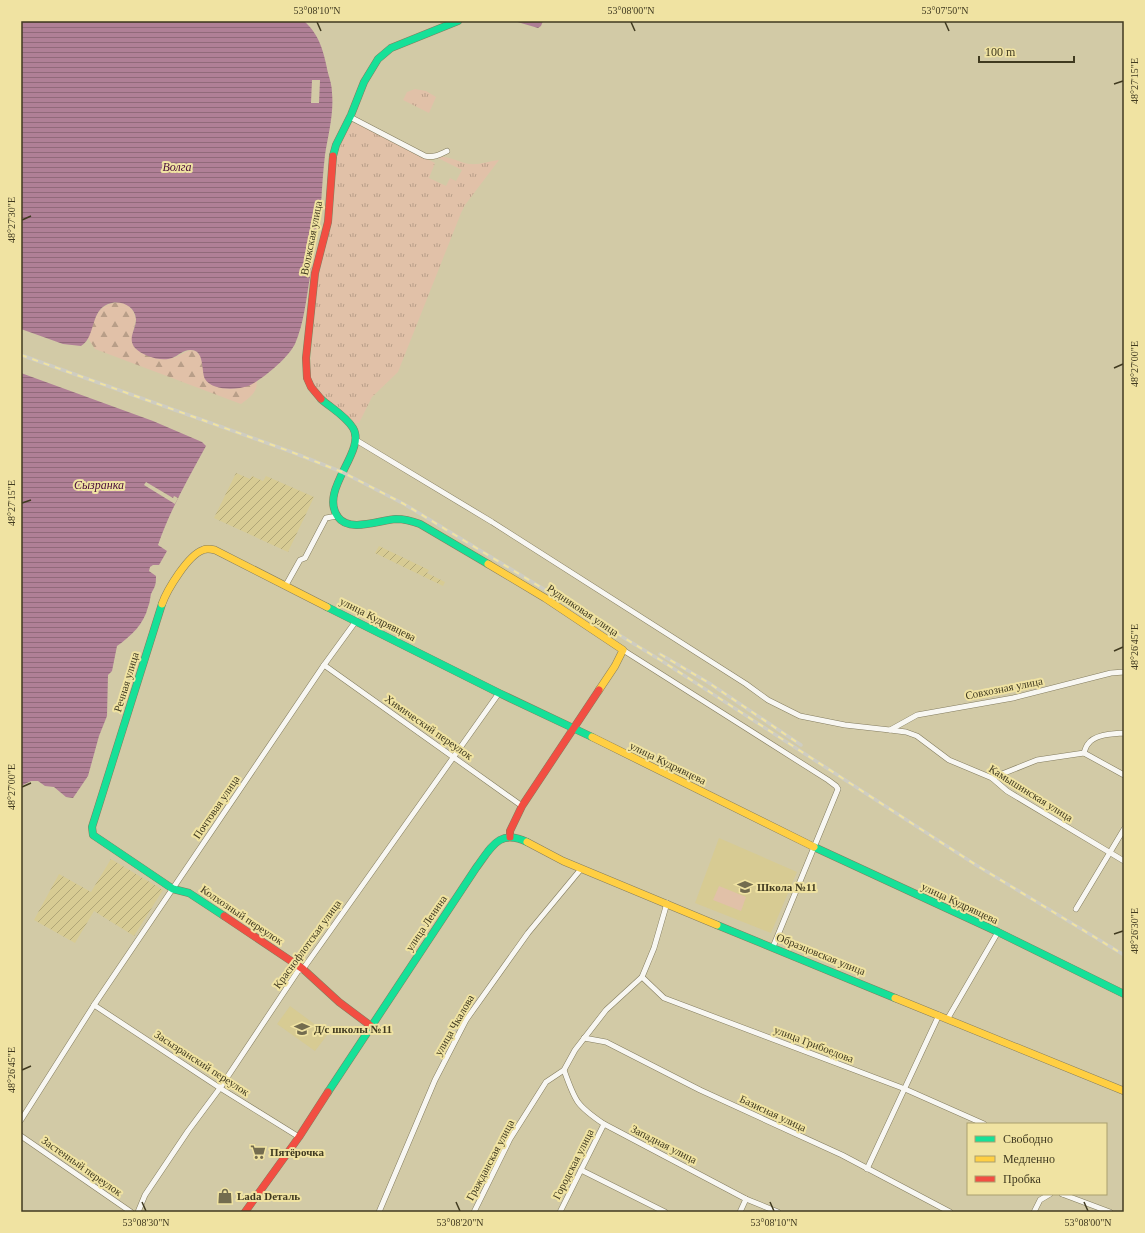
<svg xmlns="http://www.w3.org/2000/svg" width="1145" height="1233" viewBox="0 0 1145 1233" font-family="Georgia,serif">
<defs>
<pattern id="industrial-furrows" width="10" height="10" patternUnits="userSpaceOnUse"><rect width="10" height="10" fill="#d7cb93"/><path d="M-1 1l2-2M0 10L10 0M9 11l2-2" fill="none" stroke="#b0a678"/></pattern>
<pattern id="grass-tufts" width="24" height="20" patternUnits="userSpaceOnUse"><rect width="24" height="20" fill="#e1c1a8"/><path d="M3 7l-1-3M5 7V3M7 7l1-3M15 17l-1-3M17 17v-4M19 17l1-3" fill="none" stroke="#b89e88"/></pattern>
<pattern id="forest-firs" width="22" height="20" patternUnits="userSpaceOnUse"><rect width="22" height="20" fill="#e1c1a8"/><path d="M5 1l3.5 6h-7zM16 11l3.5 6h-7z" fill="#b89e88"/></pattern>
<pattern id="water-rules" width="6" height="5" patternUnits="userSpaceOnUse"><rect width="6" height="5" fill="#b08096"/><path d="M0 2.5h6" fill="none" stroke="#916a7a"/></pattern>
</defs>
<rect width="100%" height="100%" fill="#d2caa6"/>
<!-- built -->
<g fill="#d7cb93">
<polygon points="719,838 797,872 771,933 695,903"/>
<polygon points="290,1006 328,1034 315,1051 277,1024"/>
</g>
<!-- industrial -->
<g fill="url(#industrial-furrows)">
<polygon points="236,473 250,479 252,476 263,481 266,476 314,497 288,552 214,518"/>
<polygon points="379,546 429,570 427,573 445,582 443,586 375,553"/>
<polygon points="111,859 163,890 134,936 94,911 75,943 34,920 59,874 91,892"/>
</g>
<!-- grass -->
<g fill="url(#grass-tufts)">
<polygon points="415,89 426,91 436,97 429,113 403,100 407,92"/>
<path d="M353 123 359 124 435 163 429 178 446 186 450 178 456 181 462 170 438 158 439 157C447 155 460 163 470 164 480 165 489 161 499 160L465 205 461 213 398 372 372 397 359 423H356L318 392 312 384 310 371 318 277 323 250 333 216 337 157 345 134 350 124Z"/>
</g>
<!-- forest -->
<path fill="url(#forest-firs)" d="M120 302 127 304 133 311 136 319 132 337 136 349 155 358H174L190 350 195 351 200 355 203 363V370L213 385C230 390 240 390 257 381 257 393 250 397 241 404L95 349 88 338C96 318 95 305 120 302Z"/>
<!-- park -->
<polygon fill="#e1c1a8" points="719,886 746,897 741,911 713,900"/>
<!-- water -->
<g fill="url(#water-rules)">
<path d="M21 21H304C320 35 324 53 328 73 330 80 332 86 332 93 334 114 328 135 325 155 323 172 322 188 321 205 318 229 313 253 310 277 306 300 304 323 295 344 288 358 262 380 248 386 237 390 212 391 205 379 201 371 205 349 190 350 183 350 178 356 172 358 161 362 143 356 135 348 127 338 136 330 136 319 135 307 123 301 112 303 89 307 97 337 81 346L63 344 21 329Z"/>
<polygon points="514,21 543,21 541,26 538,28"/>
<path d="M21 373 153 421 202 442 206 446C188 479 170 510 158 545L167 551 159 565H153L150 567 149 571 156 576C156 586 155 586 151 594 150 598 150 603 148 607 144 624 131 636 117 646L112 671 108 675 107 716 99 736 88 776 73 798 66 797 54 787 45 786 38 781H31L21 786Z"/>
</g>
<!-- pier -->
<g fill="#d2caa6">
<polygon points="312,80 320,80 319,103 311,103"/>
<polygon points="146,482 173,498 174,496 178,498 175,504 144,485"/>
</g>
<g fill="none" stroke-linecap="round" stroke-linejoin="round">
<!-- street casing -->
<g stroke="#837c5f" stroke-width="6">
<g id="street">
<path d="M350 117 425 156C433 158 439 155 447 151"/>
<polyline points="356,440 492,522 746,684 768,700 800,716 845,725 890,730 906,732 917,736 949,760 992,778 1007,791 1124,861"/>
<polyline points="286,585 300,560 305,558 326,518 337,516"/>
<polyline points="623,650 828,780 836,786 838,789 773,947"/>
<polyline points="324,665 522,806"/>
<polyline points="890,730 917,715 1013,698 1111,673 1124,672"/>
<path d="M1084 753C1085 750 1086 746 1088 744 1095 734 1113 734 1124 733"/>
<polyline points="992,778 1037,760 1084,753 1124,775"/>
<polyline points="1076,909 1124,829"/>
<polyline points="642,977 664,998 905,1089 984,1124"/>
<polyline points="94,1005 220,1088 299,1137"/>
<polyline points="948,1018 998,932"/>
<polyline points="584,1038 606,1042 700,1090 842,1155 950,1212"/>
<path d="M564 1070C575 1101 576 1105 604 1124L746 1199 778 1212"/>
<polyline points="21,1120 94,1005 324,665 356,621"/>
<polyline points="21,1136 131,1212"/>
<polyline points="867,1169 939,1015"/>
<polyline points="581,1170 665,1212"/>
<polyline points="1062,1194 1110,1212"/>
<polyline points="138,1212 145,1195 188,1131 220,1088 298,971 303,969 499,693"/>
<polyline points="379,1212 435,1080 466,1020 528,933 581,869"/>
<polyline points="474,1212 510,1139 546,1082 564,1070 575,1050 606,1010 642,977 654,948 667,903"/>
<polyline points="560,1212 604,1124"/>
<polyline points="740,1212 746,1199"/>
<polyline points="1034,1212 1040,1200 1050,1194"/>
</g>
</g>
<!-- fast casing -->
<g stroke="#837c5f" stroke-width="8">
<g id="fast">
<polyline points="333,156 336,145 351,115 364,82 378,59 391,48 458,21"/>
<path d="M321 399C331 408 345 415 353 428 367 451 318 490 338 517 349 533 380 520 396 519 404 519 412 521 420 524L488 564"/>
<polyline points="162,604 92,827 93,835 173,889 189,893 224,916"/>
<polyline points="327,607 499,693 592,737"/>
<polyline points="814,847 998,932 1124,994"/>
<polyline points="717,925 895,998"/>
<path d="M328 1092 476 868C491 848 499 828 527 842"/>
</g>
</g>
<!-- slow casing -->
<g stroke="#837c5f" stroke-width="8">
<g id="slow">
<polyline points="488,564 545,598 623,650 615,666 599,690"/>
<path d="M162 604C167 590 188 555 203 550 207 548 211 549 215 550L327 607"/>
<polyline points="592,737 814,847"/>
<polyline points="527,842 563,861 717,925"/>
<polyline points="895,998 1124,1091"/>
</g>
</g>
<!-- jam casing -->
<g stroke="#837c5f" stroke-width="8">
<g id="jam">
<polyline points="321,399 311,387 307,378 306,358 315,273 328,222 333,156"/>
<polyline points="510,837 510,831 522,806 599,690"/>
<polyline points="224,916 303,969 339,1002 371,1026"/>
<polyline points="245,1212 299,1137 328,1092"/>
</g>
</g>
<!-- street -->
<use href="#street" stroke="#f8f7f2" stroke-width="5"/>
<!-- fast -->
<use href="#fast" stroke="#16e098" stroke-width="7"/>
<!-- slow -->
<use href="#slow" stroke="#ffcf43" stroke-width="7"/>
<!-- jam -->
<use href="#jam" stroke="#f24e42" stroke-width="7"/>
<!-- rail casing -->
<g stroke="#cfcdc1" stroke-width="3.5">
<g id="rail">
<polyline points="21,355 289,451 342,472 404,504 662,661 976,865 1124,955"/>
<polyline points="660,654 709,683 801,745"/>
</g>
</g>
<!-- rail -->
<use href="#rail" stroke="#f0e3a2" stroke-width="2" stroke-dasharray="6" stroke-linecap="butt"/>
</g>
<!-- ticks -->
<path fill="none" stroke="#403a20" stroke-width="1.5" d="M317 22 321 31M631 22 635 31M945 22 949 31M1114 84 1123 81M22 220 31 216M1114 368 1123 364M22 503 31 500M1114 651 1123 647M22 787 31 783M1114 934 1123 931M22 1070 31 1066M142 1202 146 1211M456 1202 460 1211M770 1202 774 1211M1084 1202 1088 1211"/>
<!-- icons -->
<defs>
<g id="school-bare" transform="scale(1.2)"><path d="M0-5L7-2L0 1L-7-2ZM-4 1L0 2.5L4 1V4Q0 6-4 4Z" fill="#736c4f" stroke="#f0e3a2" stroke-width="2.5" paint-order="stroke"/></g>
<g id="supermarket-bare" transform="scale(1.2)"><path d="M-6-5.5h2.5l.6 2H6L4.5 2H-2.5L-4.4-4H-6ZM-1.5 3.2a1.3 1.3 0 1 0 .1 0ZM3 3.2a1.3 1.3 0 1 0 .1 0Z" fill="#736c4f" stroke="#f0e3a2" stroke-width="2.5" paint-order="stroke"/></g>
<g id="shop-bare" transform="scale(1.2)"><path d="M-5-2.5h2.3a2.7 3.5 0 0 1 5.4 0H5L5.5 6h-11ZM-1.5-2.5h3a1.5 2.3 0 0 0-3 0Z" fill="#736c4f" stroke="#f0e3a2" stroke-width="2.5" paint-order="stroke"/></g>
</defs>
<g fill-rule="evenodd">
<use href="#school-bare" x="745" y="887"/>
<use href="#school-bare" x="302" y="1029"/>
<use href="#supermarket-bare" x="258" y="1152"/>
<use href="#shop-bare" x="225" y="1196"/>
</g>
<g text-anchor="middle" stroke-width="4" stroke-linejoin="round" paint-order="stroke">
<!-- street labels -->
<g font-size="11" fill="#403a20" stroke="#f0e3a2">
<text transform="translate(311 238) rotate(-79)" y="4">Волжская улица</text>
<text transform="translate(583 610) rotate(34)" y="4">Рудниковая улица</text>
<text transform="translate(378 619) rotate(27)" y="4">улица Кудрявцева</text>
<text transform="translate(126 682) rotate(-73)" y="4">Речная улица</text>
<text transform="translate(1004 688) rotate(-11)" y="4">Совхозная улица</text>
<text transform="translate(429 727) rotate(35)" y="4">Химический переулок</text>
<text transform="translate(668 763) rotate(26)" y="4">улица Кудрявцева</text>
<text transform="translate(1031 793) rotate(32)" y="4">Камышинская улица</text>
<text transform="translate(216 807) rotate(-56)" y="4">Почтовая улица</text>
<text transform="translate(960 903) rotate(25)" y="4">улица Кудрявцева</text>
<text transform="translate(242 915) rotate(34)" y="4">Колхозный переулок</text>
<text transform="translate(426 923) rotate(-56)" y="4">улица Ленина</text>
<text transform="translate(307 944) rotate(-54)" y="4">Краснофлотская улица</text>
<text transform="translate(821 954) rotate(22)" y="4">Образцовская улица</text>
<text transform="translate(454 1025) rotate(-60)" y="4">улица Чкалова</text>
<text transform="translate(814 1044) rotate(21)" y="4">улица Грибоедова</text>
<text transform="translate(202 1063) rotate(33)" y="4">Засызранский переулок</text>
<text transform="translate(773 1113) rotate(25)" y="4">Базисная улица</text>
<text transform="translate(664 1144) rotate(27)" y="4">Западная улица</text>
<text transform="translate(490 1160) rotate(-62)" y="4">Гражданская улица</text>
<text transform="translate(573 1164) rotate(-63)" y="4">Городская улица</text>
<text transform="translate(82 1166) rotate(35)" y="4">Застенный переулок</text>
</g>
<!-- poi labels -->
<g font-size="11" font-weight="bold" fill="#403a20" stroke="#f0e3a2" text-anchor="start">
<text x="757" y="891">Школа №11</text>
<text x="314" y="1033">Д/с школы №11</text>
<text x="270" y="1156">Пятёрочка</text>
<text x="237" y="1200">Lada Dеталь</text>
</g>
<!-- water labels -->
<g font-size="12" font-style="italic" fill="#480c3b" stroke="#f0e3a2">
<text x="177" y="171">Волга</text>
<text x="99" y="489">Сызранка</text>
</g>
</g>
<!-- border -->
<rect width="1145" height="1233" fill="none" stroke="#f0e3a2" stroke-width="44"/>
<!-- legend -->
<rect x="967" y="1123" width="140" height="72" fill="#f0e3a2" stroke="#aa9f6e"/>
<rect x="975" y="1136" width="20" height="6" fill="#16e098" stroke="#aa9f6e"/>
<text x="1003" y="1143" font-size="12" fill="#403a20">Свободно</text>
<rect x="975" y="1156" width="20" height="6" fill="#ffcf43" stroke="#aa9f6e"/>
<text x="1003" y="1163" font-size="12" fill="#403a20">Медленно</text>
<rect x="975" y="1176" width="20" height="6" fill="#f24e42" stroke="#aa9f6e"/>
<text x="1003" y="1183" font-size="12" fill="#403a20">Пробка</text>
<!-- scale -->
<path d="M979 56v6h95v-6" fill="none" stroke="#403a20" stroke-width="2"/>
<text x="985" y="56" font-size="12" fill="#403a20" stroke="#f0e3a2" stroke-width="3" paint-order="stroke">100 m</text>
<rect x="22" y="22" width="1101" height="1189" fill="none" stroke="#403a20" stroke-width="1.5"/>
<g font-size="10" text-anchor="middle" fill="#403a20">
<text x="317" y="14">53°08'10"N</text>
<text x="631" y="14">53°08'00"N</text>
<text x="945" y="14">53°07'50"N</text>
<text transform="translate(1134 81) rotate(-90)" y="4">48°27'15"E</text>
<text transform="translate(11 220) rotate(-90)" y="4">48°27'30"E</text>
<text transform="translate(1134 364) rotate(-90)" y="4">48°27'00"E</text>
<text transform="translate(11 503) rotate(-90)" y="4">48°27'15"E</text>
<text transform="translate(1134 647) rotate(-90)" y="4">48°26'45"E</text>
<text transform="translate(11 787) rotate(-90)" y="4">48°27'00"E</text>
<text transform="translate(1134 931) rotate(-90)" y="4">48°26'30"E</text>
<text transform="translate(11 1070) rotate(-90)" y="4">48°26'45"E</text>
<text x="146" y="1226">53°08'30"N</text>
<text x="460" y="1226">53°08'20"N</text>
<text x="774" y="1226">53°08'10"N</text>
<text x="1088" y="1226">53°08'00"N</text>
</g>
</svg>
